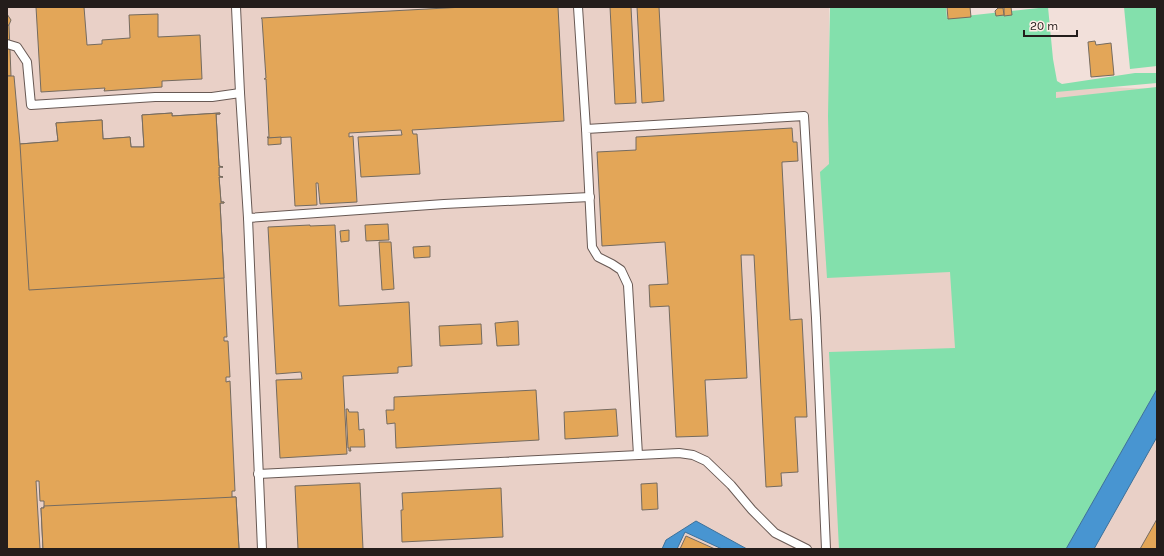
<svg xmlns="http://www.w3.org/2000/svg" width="1164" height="556" viewBox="0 0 1164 556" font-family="Karla,sans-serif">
<rect width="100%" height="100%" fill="#f2e0da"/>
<!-- built -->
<polygon fill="#e9d0c7" points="7,7 829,7 829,102 1104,87 1157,89 1157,549 7,549"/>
<!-- green -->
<g fill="#83e0ac">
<polygon points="830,7 946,7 947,18 1048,7 1053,59 1057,81 1062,84 1135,73 1157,73 1157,83 1056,92 1056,98 1157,87 1157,389 1066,549 839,549 829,352 955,348 950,272 827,278 820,172 829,164 828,116"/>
<polygon points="1124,7 1157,7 1157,66 1130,69"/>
</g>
<!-- water -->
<g fill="#4895d1" stroke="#3d719a">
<polygon points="1157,389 1157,437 1094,549 1066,549"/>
<polygon points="696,521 747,549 722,549 685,532 677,549 662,549 666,540"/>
</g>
<!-- building -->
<g fill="#e3a658" stroke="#756b60">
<polygon points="36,7 84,7 87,45 102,44 102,40 130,38 129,15 158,14 158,37 200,35 202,79 162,81 162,87 104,91 105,88 41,92"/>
<polygon points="464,7 558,7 564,121 412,130 413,134 417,134 420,174 361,177 358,137 402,135 401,130 349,133 349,137 353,136 357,202 320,204 318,183 316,183 317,205 295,206 291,137 268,138 267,137 269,137 266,79 264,79 266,78 262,19 261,18"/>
<polygon points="610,7 631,7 636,103 615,104"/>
<polygon points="637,7 659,7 664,101 642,103"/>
<polygon points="947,7 970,7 971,17 948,19"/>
<polygon points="1004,7 1011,7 1012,15 1004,16"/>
<polygon points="998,8 1003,8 1004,15 996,16 995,11"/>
<polygon points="7,14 11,20 9,25 7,26"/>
<polygon points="9,25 11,76 7,76 7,26"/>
<polygon points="1095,41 1096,45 1111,43 1114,75 1091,77 1088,42"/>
<polygon points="7,76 14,76 20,144 58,141 56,123 102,120 103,139 130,137 131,147 144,147 142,115 172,113 172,116 220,113 220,114 216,114 219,166 223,167 219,167 219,176 223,177 219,177 221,202 224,202 224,203 220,203 227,337 224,337 224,341 228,341 230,377 226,377 226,382 230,381 235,491 232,491 232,497 236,497 239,549 43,549 41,508 44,508 44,501 40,501 39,481 36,481 40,549 7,549"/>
<polygon points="172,113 172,116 220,113 220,114 216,114 219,166 223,167 219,167 219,176 223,177 219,177 221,202 224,202 224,203 220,203 224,278 29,290 20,144 58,141 56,123 102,120 103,139 130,137 131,147 144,147 142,115"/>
<polygon points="792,128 793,142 797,142 798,161 782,162 782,165 790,320 802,319 807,417 795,417 798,472 781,473 782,486 766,487 754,255 741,255 747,378 705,380 708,436 676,437 669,306 650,307 649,285 668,284 665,242 602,246 597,152 636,150 636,137"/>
<polygon points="281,137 281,144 268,145 268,138"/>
<polygon points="388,224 389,240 366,241 365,225"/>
<polygon points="310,225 310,226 335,225 339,306 409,302 412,366 398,367 398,373 343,376 347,454 280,458 276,380 302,379 301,372 276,374 268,227"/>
<polygon points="349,230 349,241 341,242 340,231"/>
<polygon points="379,242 391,242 394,289 382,290"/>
<polygon points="430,246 430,257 414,258 413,247"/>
<polygon points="518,321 519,345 497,346 495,323"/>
<polygon points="481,324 482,344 440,346 439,326"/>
<polygon points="536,390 539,440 396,448 395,423 387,424 386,410 394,410 394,397"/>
<polygon points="346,409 348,409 349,412 358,412 359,430 364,429 365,447 350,447 351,451 349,451 349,448 348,448"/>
<polygon points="616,409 618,436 565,439 564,412"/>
<polygon points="360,483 363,549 298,549 295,486"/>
<polygon points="657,483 658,509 642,510 641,484"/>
<polygon points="501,488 503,537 402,542 401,510 403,510 402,493"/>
<polygon points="236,497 239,549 43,549 41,508 44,508 44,506"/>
<polygon points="1157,519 1157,549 1140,549"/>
<polygon points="686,536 715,549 680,549"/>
</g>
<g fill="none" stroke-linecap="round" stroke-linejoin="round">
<!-- service casing -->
<g stroke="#685954" stroke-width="10">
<g id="service">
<polyline points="236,7 240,93 248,218 262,549"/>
<polyline points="578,7 586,129"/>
<polyline points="7,44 17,47 27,62 31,105 155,97 212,97 240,93"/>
<polyline points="248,218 444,204 590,197"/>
<polyline points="638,455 628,285 621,270 612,264 598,257 592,247 586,129 804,116 816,318 826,549"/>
<polyline points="258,474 679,453 693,455 706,461 731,485 752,510 775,533 807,549"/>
</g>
</g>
<!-- service -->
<use href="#service" stroke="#fff" stroke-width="8"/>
</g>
<!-- border -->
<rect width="1164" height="556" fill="none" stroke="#241d1b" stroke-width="16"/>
<!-- scale -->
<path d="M1024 30v6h53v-6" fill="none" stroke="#241d1b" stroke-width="2"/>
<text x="1030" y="30" font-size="12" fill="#241d1b" stroke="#ffede7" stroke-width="3" paint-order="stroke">20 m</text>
</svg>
